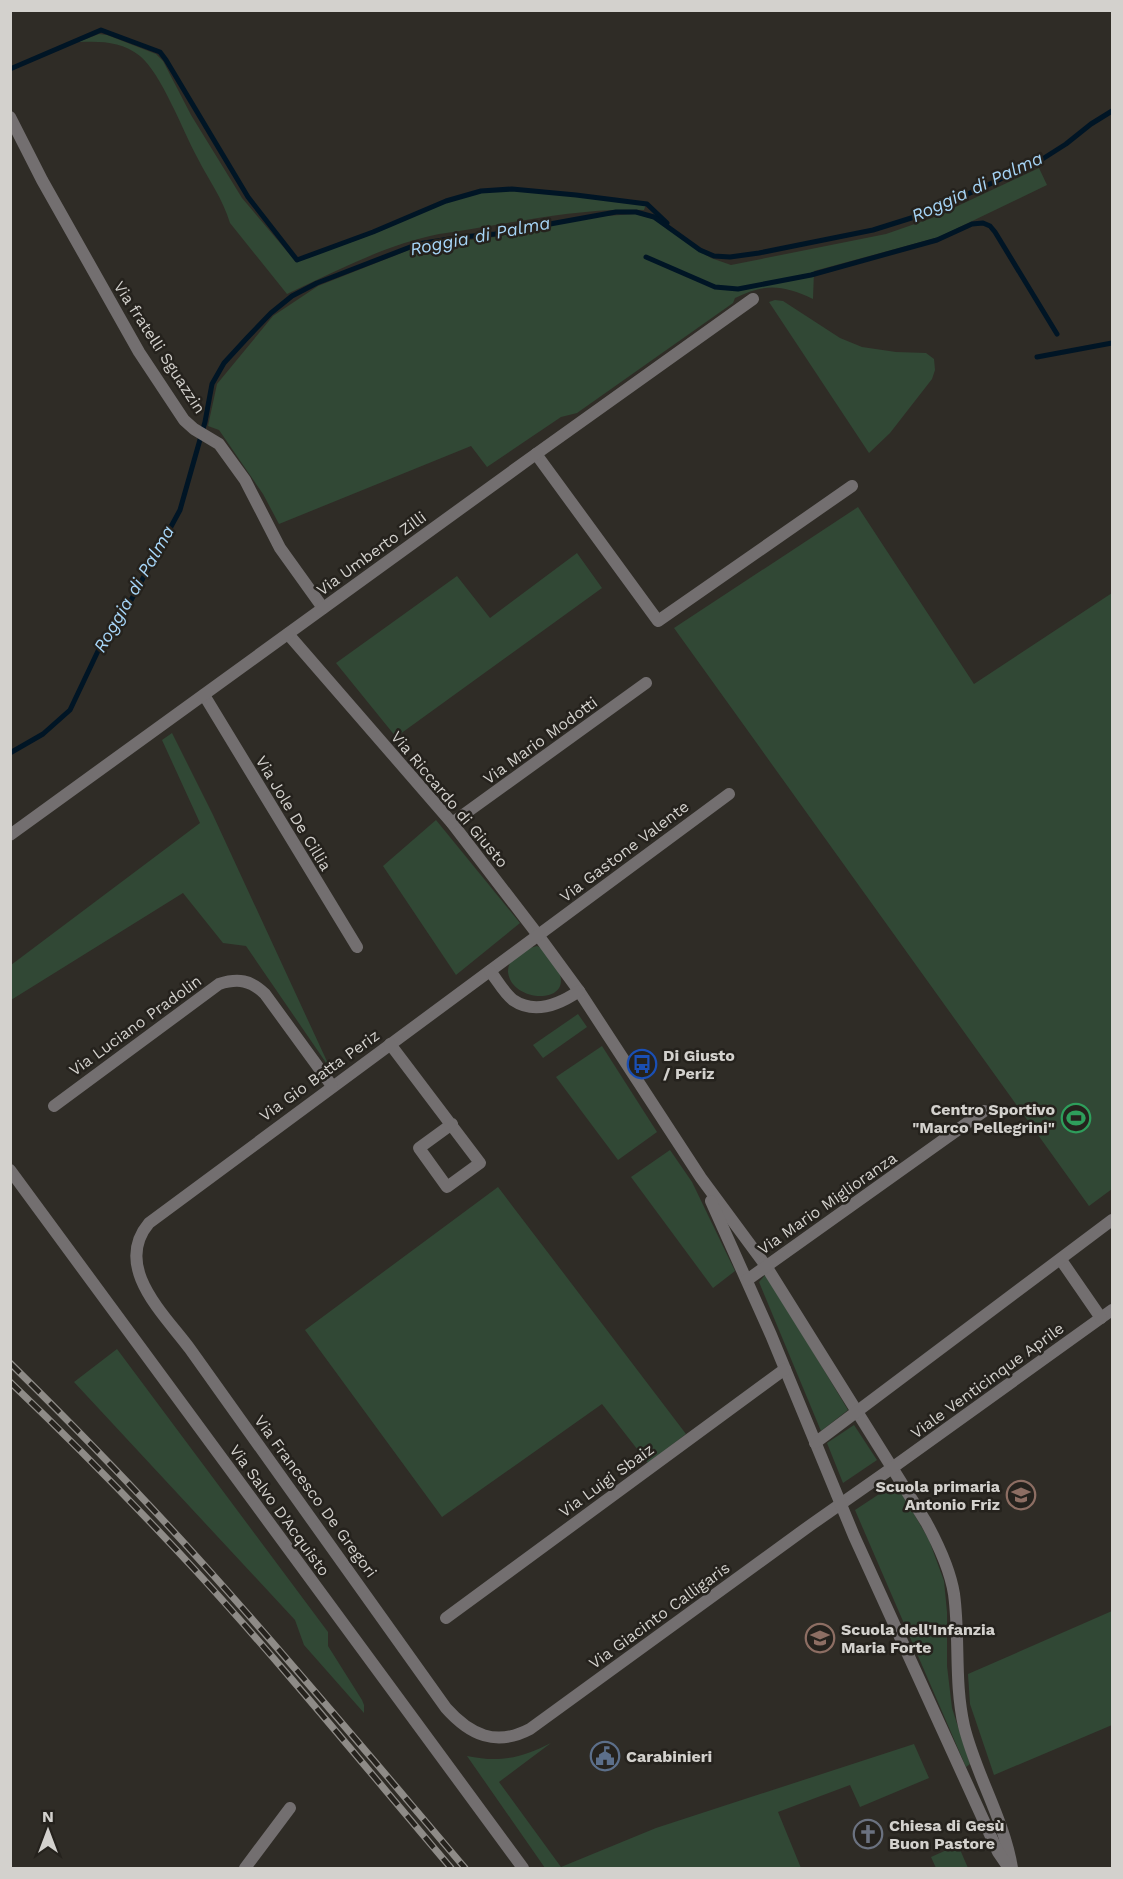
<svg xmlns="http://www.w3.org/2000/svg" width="1123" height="1879" viewBox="0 0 1123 1879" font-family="'Work Sans',sans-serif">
<rect width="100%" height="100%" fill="#2f2c26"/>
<!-- green -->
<g fill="#314835">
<path d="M99 34 107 35 156 54 163 61 191 115 242 198 296 262 373 234 445 203 481 193 512 190 646 204 644 210C575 207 506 225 439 234 385 245 336 271 287 294L230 223C223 199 208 179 197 157 183 131 161 73 140 56 121 41 101 41 78 42Z"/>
<path d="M1039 168 1047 185 939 237 814 271 813 299C783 285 765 283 735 298L733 303 577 413 561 417 487 467 471 446 279 524 263 494 219 430 208 426 217 384 273 316 318 286 419 246 495 237 591 217 635 214 654 219 699 251 711 258 731 265 886 234 932 218Z"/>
<polygon points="775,300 783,301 840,338 862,347 896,352 926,353 934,359 935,370 932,379 890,433 869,453 769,302"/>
<polygon points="858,507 974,684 1112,593 1112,1189 1089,1206 674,628"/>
<polygon points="577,553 602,588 396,737 336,663 457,576 490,618"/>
<polygon points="172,733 213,815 331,1070 246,946 223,943 183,893 11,1000 11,965 200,823 162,740"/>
<polygon points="436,820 520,923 456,975 383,866"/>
<path d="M537 946 541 948C547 956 557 966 560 975 569 1005 511 1002 508 972 508 967 509 963 513 960 520 953 527 948 537 946Z"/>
<polygon points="578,1014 587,1027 543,1058 533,1045"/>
<polygon points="602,1046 657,1132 618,1160 556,1077"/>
<polygon points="670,1150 692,1182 735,1271 713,1288 631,1177"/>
<polygon points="498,1187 686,1434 648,1463 602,1404 442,1517 305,1330"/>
<polygon points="766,1274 848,1410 821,1431 759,1282"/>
<polygon points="117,1349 328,1632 328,1646 362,1700 364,1705 364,1713 304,1645 295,1620 74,1382"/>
<polygon points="854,1425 877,1460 843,1483 827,1443"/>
<polygon points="896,1483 929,1540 944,1581 947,1612 947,1666 952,1708 970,1764 966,1767 855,1510"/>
<polygon points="1112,1611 1112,1725 994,1775 970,1704 968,1674"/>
<path d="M551 1743 499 1782 561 1867 656 1828 914 1744 929 1778 860 1807 850 1785 778 1812 801 1868H545L467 1756C500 1763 521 1758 551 1743Z"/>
<polygon points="958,1845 968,1868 936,1868 931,1857"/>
</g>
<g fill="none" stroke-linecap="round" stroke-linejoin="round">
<!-- stream -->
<g stroke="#001525" stroke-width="5">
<polyline points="10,69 101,30 160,52 166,60 248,197 297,260 373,232 446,201 481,191 512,189 576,195 647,204 667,223"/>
<polyline points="646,257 715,287 738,289 811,275 937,240 972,224 983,223 990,226 995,232 1057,334"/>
<polyline points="1037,357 1112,343"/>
<polyline points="10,753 43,734 70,710 98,651 129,604 180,510 205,422 212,384 224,363 247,338 271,313 292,296 317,283 418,244 462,237 495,234 616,212 636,212 654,217 700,250 714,256 730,257 759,253 873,230 924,214 1016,172 1044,158 1066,144 1091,124 1112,111"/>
</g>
<!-- minor -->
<g stroke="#736f70" stroke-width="12">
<polyline points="10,117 42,180 139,352 184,420 194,429 219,444 245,480 280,548 323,608"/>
<polyline points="536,454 658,621 852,486"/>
<path d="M288 634 452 823 538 935 579 991 701 1178 766 1266 926 1522C938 1544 950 1569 954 1594 960 1638 954 1682 964 1726 976 1775 1004 1819 1012 1868"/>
<polyline points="204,695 357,947"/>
<path d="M729 794 149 1223C112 1267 165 1315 190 1349L446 1708C470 1735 496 1747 530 1729L812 1524 892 1468 1112 1310"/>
<polyline points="452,823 646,683"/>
<polyline points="10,835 536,454 753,299"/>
<path d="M490 971C497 980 504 993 513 1000 535 1015 560 1004 579 991"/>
<polyline points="390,1044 480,1163 447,1187 419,1148 452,1124"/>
<path d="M54 1106 219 984C238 978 251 980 265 994L332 1086"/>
<polyline points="711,1201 771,1335 854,1536 998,1852 1009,1868"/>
<polyline points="1061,1260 1101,1318"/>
<polyline points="747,1280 984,1111"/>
<polyline points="815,1443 1112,1220"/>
<polyline points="446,1618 785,1369"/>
<polyline points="245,1868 290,1808"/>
</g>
<!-- tertiary -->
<polyline stroke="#736f70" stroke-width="12" points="10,1170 523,1868"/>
<!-- rail casing -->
<g stroke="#8e8b87" stroke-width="7">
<g id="rail">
<path d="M10 1363C77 1429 142 1496 205 1566 294 1665 379 1767 465 1868"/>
<path d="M10 1382C74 1443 136 1506 196 1571 284 1667 367 1769 451 1868"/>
</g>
</g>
<!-- rail -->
<use href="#rail" stroke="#25221d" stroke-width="4.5" stroke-dasharray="14" stroke-linecap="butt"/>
</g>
<!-- icons -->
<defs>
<g id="bus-ring" transform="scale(1.5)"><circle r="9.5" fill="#25221d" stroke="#1a4fb4" stroke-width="1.5"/><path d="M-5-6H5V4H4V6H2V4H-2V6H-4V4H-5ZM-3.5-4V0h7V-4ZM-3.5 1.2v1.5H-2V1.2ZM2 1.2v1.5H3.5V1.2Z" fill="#1a4fb4"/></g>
<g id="stadium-ring" transform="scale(1.5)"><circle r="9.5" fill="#25221d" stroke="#2e9e5b" stroke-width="1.5"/><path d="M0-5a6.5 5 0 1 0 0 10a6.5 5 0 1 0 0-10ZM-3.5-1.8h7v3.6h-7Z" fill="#2e9e5b"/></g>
<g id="school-ring" transform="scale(1.5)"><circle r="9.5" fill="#25221d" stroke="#8d6e63" stroke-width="1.5"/><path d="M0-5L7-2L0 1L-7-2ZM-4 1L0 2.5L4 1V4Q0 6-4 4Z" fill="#8d6e63"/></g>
<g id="civic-ring" transform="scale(1.5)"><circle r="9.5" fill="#25221d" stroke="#5c6f8a" stroke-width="1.5"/><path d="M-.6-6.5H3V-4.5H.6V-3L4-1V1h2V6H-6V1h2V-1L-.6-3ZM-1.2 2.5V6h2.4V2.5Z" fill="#5c6f8a"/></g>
<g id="church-ring" transform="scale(1.5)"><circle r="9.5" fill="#25221d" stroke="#6b7280" stroke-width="1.5"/><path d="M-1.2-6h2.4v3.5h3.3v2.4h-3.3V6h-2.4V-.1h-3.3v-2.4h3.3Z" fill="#6b7280"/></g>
</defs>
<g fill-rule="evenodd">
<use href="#bus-ring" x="642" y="1064"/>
<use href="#stadium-ring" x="1076" y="1118"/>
<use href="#school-ring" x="1021" y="1495"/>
<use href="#school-ring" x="820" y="1638"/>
<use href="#civic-ring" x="605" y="1756"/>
<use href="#church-ring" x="868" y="1834"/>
</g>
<g text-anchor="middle" stroke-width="5" stroke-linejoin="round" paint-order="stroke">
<!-- street labels -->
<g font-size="16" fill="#d3d1cd" stroke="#25221d">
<text transform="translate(160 347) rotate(57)" y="6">Via fratelli Sguazzin</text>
<text transform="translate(371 553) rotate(-36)" y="6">Via Umberto Zilli</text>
<text transform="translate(540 740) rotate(-36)" y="6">Via Mario Modotti</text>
<text transform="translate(450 799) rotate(50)" y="6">Via Riccardo di Giusto</text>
<text transform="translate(294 813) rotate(59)" y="6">Via Jole De Cillia</text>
<text transform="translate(624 851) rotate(-37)" y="6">Via Gastone Valente</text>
<text transform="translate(135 1025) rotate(-36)" y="6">Via Luciano Pradolin</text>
<text transform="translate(319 1075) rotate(-36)" y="6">Via Gio Batta Periz</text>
<text transform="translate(827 1203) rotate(-35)" y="6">Via Mario Miglioranza</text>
<text transform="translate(987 1380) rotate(-36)" y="6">Viale Venticinque Aprile</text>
<text transform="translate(606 1480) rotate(-36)" y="6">Via Luigi Sbaiz</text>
<text transform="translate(316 1496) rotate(54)" y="6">Via Francesco De Gregori</text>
<text transform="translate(280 1510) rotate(54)" y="6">Via Salvo D'Acquisto</text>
<text transform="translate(659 1615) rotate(-36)" y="6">Via Giacinto Calligaris</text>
</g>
<!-- poi labels -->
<g font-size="16" font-weight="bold" fill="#d3d1cd" stroke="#25221d" text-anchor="start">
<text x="663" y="1061">Di Giusto<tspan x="663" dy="18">/ Periz</tspan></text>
<text x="1055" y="1115" text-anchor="end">Centro Sportivo<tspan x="1055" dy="18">"Marco Pellegrini"</tspan></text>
<text x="1000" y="1492" text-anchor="end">Scuola primaria<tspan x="1000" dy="18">Antonio Friz</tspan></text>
<text x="841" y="1635">Scuola dell'Infanzia<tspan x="841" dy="18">Maria Forte</tspan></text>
<text x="626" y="1762">Carabinieri</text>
<text x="889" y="1831">Chiesa di Gesù<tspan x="889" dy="18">Buon Pastore</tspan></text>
</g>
<!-- water labels -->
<g font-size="18" font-style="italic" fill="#a6d5f7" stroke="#25221d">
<text transform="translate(977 187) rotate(-25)" y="6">Roggia di Palma</text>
<text transform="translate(480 236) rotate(-11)" y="6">Roggia di Palma</text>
<text transform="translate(134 589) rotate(-60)" y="6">Roggia di Palma</text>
</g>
</g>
<!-- border -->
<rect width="1123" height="1879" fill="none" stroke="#d3d1cd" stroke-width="24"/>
<!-- north arrow -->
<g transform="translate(48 1831)" stroke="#25221d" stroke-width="4.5" paint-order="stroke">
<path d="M0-4.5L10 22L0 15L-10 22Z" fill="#d3d1cd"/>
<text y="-9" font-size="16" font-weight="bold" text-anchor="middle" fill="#d3d1cd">N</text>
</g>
</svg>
